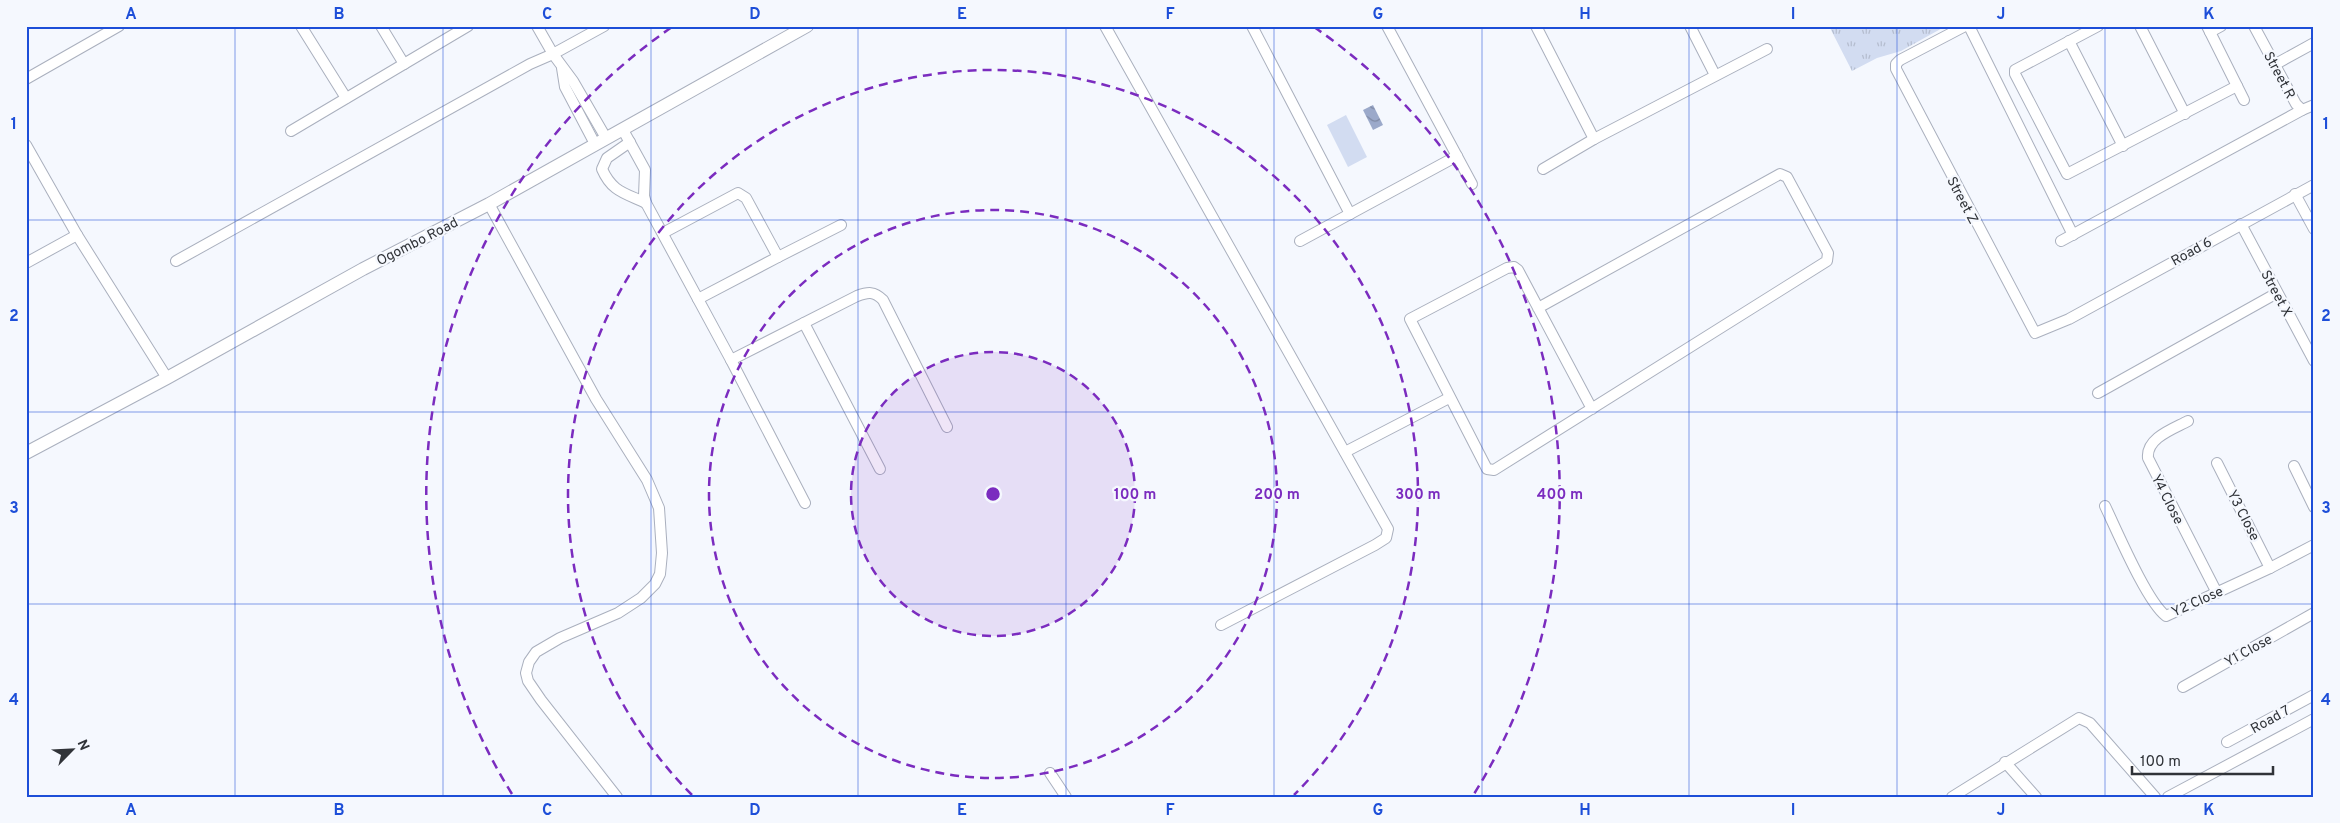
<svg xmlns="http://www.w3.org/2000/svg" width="2340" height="823" viewBox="0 0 2340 823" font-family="Overpass,sans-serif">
<defs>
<pattern id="grass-tufts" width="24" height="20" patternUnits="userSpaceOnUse" patternTransform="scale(1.25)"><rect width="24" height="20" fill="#d2dcf1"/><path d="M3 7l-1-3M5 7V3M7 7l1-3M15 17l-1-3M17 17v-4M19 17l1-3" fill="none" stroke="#b5bdcf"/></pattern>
<pattern id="water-waves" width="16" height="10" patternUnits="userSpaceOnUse" patternTransform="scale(1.25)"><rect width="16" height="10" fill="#9ba9ca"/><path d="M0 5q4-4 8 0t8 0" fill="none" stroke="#7f8aa5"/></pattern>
</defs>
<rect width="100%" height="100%" fill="#f5f8fe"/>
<!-- grass -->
<polygon fill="url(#grass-tufts)" points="1829,26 1946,26 1901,51 1877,58 1852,71"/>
<!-- park -->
<polygon fill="#d2dcf1" points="1346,115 1367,157 1348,167 1327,125"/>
<!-- water -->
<polygon fill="url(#water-waves)" points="1373,105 1383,125 1373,130 1363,110"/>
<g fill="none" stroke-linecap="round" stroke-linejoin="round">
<!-- minor casing -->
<g stroke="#aab0be" stroke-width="12">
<g id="minor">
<polyline points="301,26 346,98"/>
<polyline points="381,26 404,64"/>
<polyline points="537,26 553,54 573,81 606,138"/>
<polyline points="1105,26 1388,529 1386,538 1375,545 1221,625"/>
<polyline points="1252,26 1350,214"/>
<polyline points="1387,26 1472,184"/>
<polyline points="1536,26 1594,139"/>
<polyline points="1690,26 1715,75"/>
<polyline points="1965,26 1900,60 1896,64 1896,69 2035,333 2069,319 2314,185"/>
<polyline points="1969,26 2073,235"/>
<polyline points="2098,26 2015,70 2015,74 2067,174 2237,86"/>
<polyline points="2140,26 2185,114"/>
<polyline points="2207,26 2244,100"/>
<polyline points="2254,26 2296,104 2302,110 2314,105"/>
<polyline points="2210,32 2221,26"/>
<polyline points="2069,41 2123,146"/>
<polyline points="2274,65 2314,43"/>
<polyline points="562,68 565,87 595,144"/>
<polyline points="26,79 119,26"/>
<path d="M623 130 645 170 644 196 646 203 731 360 857 296C868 292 874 291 883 300L947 427"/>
<polyline points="291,131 468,26"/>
<path d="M630 142 607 158 602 169C612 192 625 193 646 203"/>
<polyline points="26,145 77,235 167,378"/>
<polyline points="1543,169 1594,139 1767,49"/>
<polyline points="2295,194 2314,229"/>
<polyline points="489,204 596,399 647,480 659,508 662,553 660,574 655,584 641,598 618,613 560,638 536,652 529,662 526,673 528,681 541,700 617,797"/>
<polyline points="2241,224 2314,361"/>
<polyline points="663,233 738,193 746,198 778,257 698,299"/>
<polyline points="1300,241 1457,156"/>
<polyline points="2061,241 2302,110"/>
<polyline points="778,257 841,225"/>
<polyline points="176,261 530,64 553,54 604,26"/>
<polyline points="26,263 77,235"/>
<polyline points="1538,308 1780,174 1787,177 1828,253 1827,261 1494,470 1487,469 1410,319 1507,268 1514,267 1518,270 1592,409"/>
<polyline points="804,323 880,469"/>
<polyline points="731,360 805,503"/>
<polyline points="2098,393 2277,293"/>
<path d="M2188 421C2173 429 2146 438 2148 458L2217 593"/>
<polyline points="1345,452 1449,398"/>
<polyline points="2217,463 2270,568"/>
<polyline points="2294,466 2314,507"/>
<path d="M2105 506C2117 531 2147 602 2166 616L2270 568 2314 545"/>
<polyline points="2183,687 2314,613"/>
<polyline points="2227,742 2314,695"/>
<polyline points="2005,762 2036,797"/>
<polyline points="1050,773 1066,797"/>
<polyline points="1952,797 2079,718 2090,723 2155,797"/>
<polyline points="2168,797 2314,719"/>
</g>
</g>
<!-- major casing -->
<g stroke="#aab0be" stroke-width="14">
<polyline id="major" points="26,453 167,378 363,269 489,204 807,26"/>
</g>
<!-- minor -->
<use href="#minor" stroke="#fff" stroke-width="10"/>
<!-- major -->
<use href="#major" stroke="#fff" stroke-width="12"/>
</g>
<!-- grid -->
<path fill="none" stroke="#1d4ed8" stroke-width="1" stroke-opacity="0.55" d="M235 26V797M443 26V797M651 26V797M858 26V797M1066 26V797M1274 26V797M1482 26V797M1689 26V797M1897 26V797M2105 26V797M26 220H2314M26 412H2314M26 604H2314"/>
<!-- distance rings -->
<circle cx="993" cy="494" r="142" fill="#7b2cbf" fill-opacity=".12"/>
<g fill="none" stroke="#7b2cbf" stroke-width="2.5" stroke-dasharray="9 6">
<circle cx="993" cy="494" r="142"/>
<circle cx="993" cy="494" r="284"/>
<path d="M692 795A425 425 0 1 1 1294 795"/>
<path d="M512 794A567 567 0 0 1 672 27M1314 27A567 567 0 0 1 1474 794"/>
</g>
<g text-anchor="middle" stroke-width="4.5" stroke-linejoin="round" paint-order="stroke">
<!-- street labels -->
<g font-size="14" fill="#303338" stroke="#f5f8fe">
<text transform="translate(2280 75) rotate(62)" y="5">Street R</text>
<text transform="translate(1963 200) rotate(62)" y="5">Street Z</text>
<text transform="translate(417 241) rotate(-27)" y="5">Ogombo Road</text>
<text transform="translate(2191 251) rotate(-29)" y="5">Road 6</text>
<text transform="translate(2277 293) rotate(62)" y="5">Street X</text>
<text transform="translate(2168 499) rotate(63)" y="5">Y4 Close</text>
<text transform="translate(2244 515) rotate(63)" y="5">Y3 Close</text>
<text transform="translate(2197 601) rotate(-24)" y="5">Y2 Close</text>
<text transform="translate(2248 650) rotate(-29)" y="5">Y1 Close</text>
<text transform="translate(2270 719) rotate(-29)" y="5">Road 7</text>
</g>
</g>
<circle cx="993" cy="494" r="8" fill="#7b2cbf" stroke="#f5f8fe" stroke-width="2.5"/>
<g font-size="15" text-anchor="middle" font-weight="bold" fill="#7b2cbf" stroke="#f5f8fe" stroke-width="4.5" stroke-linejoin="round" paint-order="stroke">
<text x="1135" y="499">100 m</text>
<text x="1277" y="499">200 m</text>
<text x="1418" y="499">300 m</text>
<text x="1560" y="499">400 m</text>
</g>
<!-- border -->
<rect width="2340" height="823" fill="none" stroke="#f5f8fe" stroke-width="55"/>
<!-- north arrow -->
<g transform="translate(72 750) rotate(66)" stroke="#f5f8fe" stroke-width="4" paint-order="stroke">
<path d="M0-4L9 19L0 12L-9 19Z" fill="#303338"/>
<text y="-8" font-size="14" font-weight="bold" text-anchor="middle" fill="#303338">N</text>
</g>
<!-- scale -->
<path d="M2132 766v8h141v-8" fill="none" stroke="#303338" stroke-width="2.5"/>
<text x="2140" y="766" font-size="15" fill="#303338" stroke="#f5f8fe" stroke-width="4" paint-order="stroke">100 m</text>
<rect x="28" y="28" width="2284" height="768" fill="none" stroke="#1d4ed8" stroke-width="2"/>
<g font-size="16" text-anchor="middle" font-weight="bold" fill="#1d4ed8">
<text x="131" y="19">A</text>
<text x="339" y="19">B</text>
<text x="547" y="19">C</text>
<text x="755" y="19">D</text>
<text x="962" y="19">E</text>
<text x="1170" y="19">F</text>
<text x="1378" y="19">G</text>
<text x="1585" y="19">H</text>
<text x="1793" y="19">I</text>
<text x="2001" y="19">J</text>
<text x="2209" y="19">K</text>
<text x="14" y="129">1</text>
<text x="2326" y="129">1</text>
<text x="14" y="321">2</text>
<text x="2326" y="321">2</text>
<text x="14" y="513">3</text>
<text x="2326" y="513">3</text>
<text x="14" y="705">4</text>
<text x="2326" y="705">4</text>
<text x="131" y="815">A</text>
<text x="339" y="815">B</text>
<text x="547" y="815">C</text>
<text x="755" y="815">D</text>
<text x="962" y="815">E</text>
<text x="1170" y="815">F</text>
<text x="1378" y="815">G</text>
<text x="1585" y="815">H</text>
<text x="1793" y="815">I</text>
<text x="2001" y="815">J</text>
<text x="2209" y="815">K</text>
</g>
</svg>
